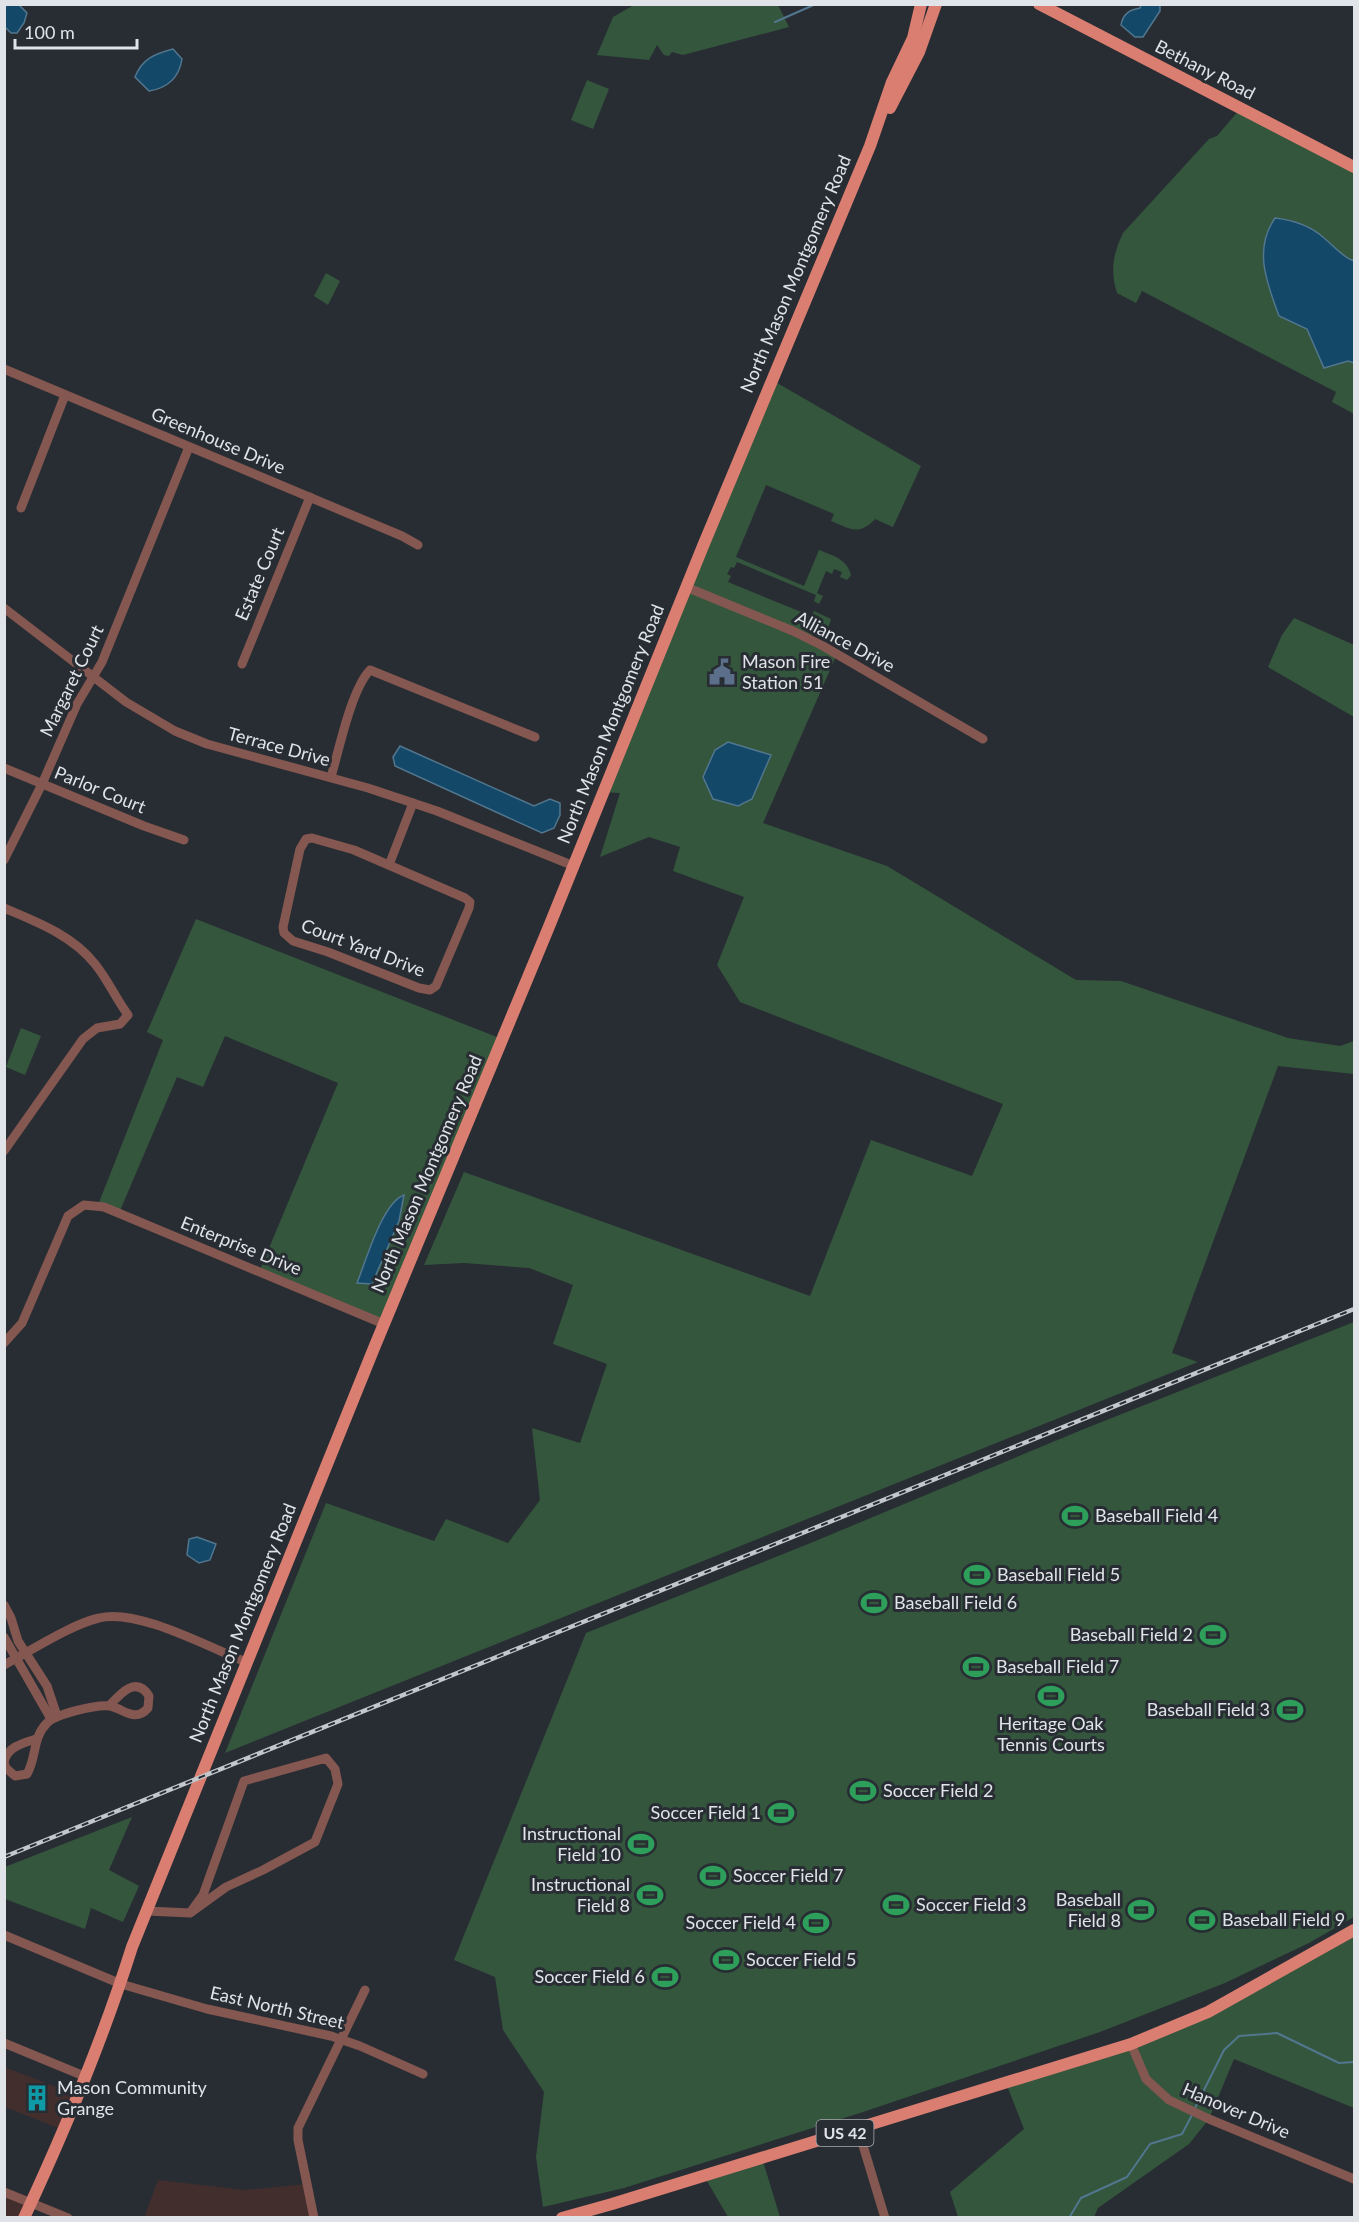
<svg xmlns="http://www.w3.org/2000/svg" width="1359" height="2222" viewBox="0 0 1359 2222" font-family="Lato,sans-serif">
<rect width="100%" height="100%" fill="#282d33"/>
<!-- commercial -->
<g fill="#422e2d">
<polygon points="4,2067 77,2095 63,2130 5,2107"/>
<polygon points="158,2180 245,2190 307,2184 314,2218 144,2218"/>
<polygon points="4,2192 31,2203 24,2217 5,2217"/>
</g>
<!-- green -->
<g fill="#34563d">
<polygon points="634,5 778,5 789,27 683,55 672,52 669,56 664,55 657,45 649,60 597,55 613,17"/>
<polygon points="587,80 609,89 593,129 571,120"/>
<path d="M1240 109 1354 167V414L1332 402 1336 392 1142 291 1136 303 1117 293C1110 271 1113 254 1123 233L1209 139 1217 136Z"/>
<polygon points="326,273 340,281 328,305 314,296"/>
<path d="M772 380 921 466 893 527 875 519C859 536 851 529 831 521L834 514 766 485 736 557 804 586 819 550C834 556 847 559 851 575L847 580 840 577 842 572 834 569 832 574 826 571 817 593 823 596 819 604 814 601 816 595 737 562 734 568 731 567 727 574 731 576 728 582 811 616 814 611 831 619 829 626 817 634 806 637 837 654 763 823 887 866 1076 980 1121 981 1288 1038 1340 1046 1354 1041V1074L1278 1066 1172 1353 1198 1362 225 1753 326 1503 434 1541 446 1519 508 1543 540 1500 532 1428 580 1443 607 1364 553 1344 573 1285 529 1268 464 1263 424 1265 464 1172 810 1296 871 1140 972 1176 1003 1104 740 1002 717 965 744 897 673 871 680 847 649 837 600 857 620 793 603 792Z"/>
<polygon points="1294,618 1354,645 1354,717 1268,667 1282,635"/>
<polygon points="196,919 502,1039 384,1324 259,1272 338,1083 225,1036 203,1087 177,1077 119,1213 98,1205 163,1040 147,1032"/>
<polygon points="21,1028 41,1036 25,1075 6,1067"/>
<polygon points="1354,1322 1354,1917 1309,1943 1225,1983 1100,2032 863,2112 624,2188 543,2207 536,2157 544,2092 503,2030 495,1977 454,1960 586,1633 813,1542 1084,1429"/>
<polygon points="132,1817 109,1870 139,1886 123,1922 91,1908 85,1929 5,1899 5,1867"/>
<polygon points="1354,1930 1354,2108 1234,2059 1209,2119 1189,2144 1098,2208 1094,2217 958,2217 950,2192 1024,2129 1006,2083 1146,2038"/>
<polygon points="762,2158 780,2217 728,2217 704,2176"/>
</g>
<!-- water -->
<g fill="#144868" stroke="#51768e" stroke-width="1.5">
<polygon points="4,5 19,5 27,13 24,23 17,33 11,33 5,27"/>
<path d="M1141 5H1160V11L1143 37H1135L1121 25C1123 14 1129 10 1140 8Z"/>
<path d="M173 49 182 59C179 78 168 88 149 91L135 77C142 59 154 54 173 49Z"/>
<path d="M1275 218C1292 220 1311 226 1324 238 1334 246 1342 257 1354 261V363L1348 361 1324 368 1307 329 1279 316C1267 283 1253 250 1275 218Z"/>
<polygon points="728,742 771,755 752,799 738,806 713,799 703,777 715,750"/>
<polygon points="400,746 534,806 550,799 560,803 560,815 554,828 542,833 395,766 393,757"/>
<path d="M404 1195 399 1221 372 1284 357 1283C366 1261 382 1203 404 1195Z"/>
<polygon points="197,1537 216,1544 210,1560 199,1563 187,1555 189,1539"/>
</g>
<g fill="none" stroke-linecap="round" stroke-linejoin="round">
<!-- stream -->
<g stroke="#51768e" stroke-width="2">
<polyline points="775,22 816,4"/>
<polyline points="1194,2110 1224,2050 1239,2036 1277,2033 1339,2063 1354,2062"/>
<polyline points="1069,2218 1081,2198 1127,2177 1150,2144 1182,2134 1192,2115"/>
</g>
<!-- minor -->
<g stroke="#845750" stroke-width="9">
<polyline points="4,369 402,536 418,545"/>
<polyline points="21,508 65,395"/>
<polyline points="686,587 793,631 823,646 983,739"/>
<polyline points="4,608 126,702 175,731 207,744 368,788 437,811 574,866"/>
<polyline points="242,664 310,497"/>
<polyline points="4,768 144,826 184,840"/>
<path d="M331 777C339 750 351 690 370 670L535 737"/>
<polygon points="312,838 354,850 465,898 470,902 469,908 436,986 430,990 419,988 328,952 293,941 284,933 283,927 300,849 306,839"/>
<polyline points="4,860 42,784 77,704 102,662 189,447"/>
<polyline points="389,865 413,803"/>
<path d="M4 908C37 922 72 935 95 964 108 980 116 999 128 1015L120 1024 97 1028 83 1039 4 1151"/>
<polyline points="4,1343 22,1323 68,1216 84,1205 104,1207 384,1324"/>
<polyline points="4,1605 11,1618 18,1641 47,1686 57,1716"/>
<polyline points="4,1637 51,1719"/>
<path d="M4 1665C30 1651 72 1624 99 1618 137 1608 208 1647 246 1662"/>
<path d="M4 1762C7 1747 23 1743 36 1739"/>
<path d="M4 1763 6 1768 15 1776 27 1774C37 1757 32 1738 47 1723 56 1714 97 1704 110 1706 124 1709 135 1723 148 1708L149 1696C136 1675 120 1694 109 1706"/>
<polyline points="147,1911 190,1913 226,1887 263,1870 315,1842 338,1784 335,1769 326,1758 244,1781 203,1895 190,1913"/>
<polyline points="4,1935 121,1984 207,2009 331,2036 360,2046 423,2074"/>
<polyline points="4,2043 84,2076"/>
<polyline points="1131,2044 1146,2079 1169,2100 1209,2119 1354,2179"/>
<polyline points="858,2129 885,2218"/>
<polyline points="4,2192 68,2218"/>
<polyline points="314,2218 298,2140 298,2128 365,1990"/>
</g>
<!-- major -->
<g stroke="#d97e71" stroke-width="12">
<polyline points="1039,4 1354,167"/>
<polyline points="890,108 919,52 936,4"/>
<path d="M24 2218C65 2130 103 2039 132 1947L374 1348 548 929 703 546 870 146 892 82 913 38 921 4"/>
<polyline points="562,2218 612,2204 1131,2044 1208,2012 1354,1930"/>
</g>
<!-- rail casing -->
<g stroke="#c3c7cb" stroke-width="4.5">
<polyline id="rail" points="4,1857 1354,1309"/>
</g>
<!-- rail -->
<use href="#rail" stroke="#282d33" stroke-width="2" stroke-dasharray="7" stroke-linecap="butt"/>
</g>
<!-- icons -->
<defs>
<g id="civic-bare" transform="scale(2.07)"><path d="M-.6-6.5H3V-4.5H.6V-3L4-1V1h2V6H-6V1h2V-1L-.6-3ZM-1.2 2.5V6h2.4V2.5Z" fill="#5c6f8a" stroke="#282d33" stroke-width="2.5" paint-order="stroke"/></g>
<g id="stadium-bare" transform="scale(2.07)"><path d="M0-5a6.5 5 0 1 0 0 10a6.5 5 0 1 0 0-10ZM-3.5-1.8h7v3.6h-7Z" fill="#2e9e5b" stroke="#282d33" stroke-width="2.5" paint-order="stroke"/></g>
<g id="building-bare" transform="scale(2.07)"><path d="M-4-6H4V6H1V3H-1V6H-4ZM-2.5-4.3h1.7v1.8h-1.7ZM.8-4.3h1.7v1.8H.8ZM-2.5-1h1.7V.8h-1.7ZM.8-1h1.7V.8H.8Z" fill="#0f9aa8" stroke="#282d33" stroke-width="2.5" paint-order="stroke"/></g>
</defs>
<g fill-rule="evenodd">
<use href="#civic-bare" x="722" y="672"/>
<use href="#stadium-bare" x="1075" y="1516"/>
<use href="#stadium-bare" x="977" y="1575"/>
<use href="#stadium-bare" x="874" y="1603"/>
<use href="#stadium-bare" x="1213" y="1635"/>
<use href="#stadium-bare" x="976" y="1667"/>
<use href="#stadium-bare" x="1051" y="1696"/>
<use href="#stadium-bare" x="1290" y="1710"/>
<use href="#stadium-bare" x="863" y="1791"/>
<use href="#stadium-bare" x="781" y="1813"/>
<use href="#stadium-bare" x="641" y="1844"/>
<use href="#stadium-bare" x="713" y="1876"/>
<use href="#stadium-bare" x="650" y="1895"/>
<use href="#stadium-bare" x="896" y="1905"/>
<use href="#stadium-bare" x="1141" y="1910"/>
<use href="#stadium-bare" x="1202" y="1920"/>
<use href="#stadium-bare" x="816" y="1923"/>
<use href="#stadium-bare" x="726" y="1960"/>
<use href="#stadium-bare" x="665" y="1977"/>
<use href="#building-bare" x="37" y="2098"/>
</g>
<g text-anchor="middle" stroke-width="6" stroke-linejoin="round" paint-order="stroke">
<!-- shield labels -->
<rect fill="#282d33" stroke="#a9acb1" stroke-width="1.5" x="816.5" y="2120" width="57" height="26" rx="4.5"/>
<g font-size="16" font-weight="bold" fill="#e0e3e7">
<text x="845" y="2139">US 42</text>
</g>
<!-- street labels -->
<g font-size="18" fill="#e0e3e7" stroke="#282d33">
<text transform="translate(1205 70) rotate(27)" y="6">Bethany Road</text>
<text transform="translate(796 274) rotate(-67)" y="6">North Mason Montgomery Road</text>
<text transform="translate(218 441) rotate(23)" y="6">Greenhouse Drive</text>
<text transform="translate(260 574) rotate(-67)" y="6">Estate Court</text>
<text transform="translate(845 642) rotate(28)" y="6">Alliance Drive</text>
<text transform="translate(72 681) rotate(-64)" y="6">Margaret Court</text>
<text transform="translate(611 724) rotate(-68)" y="6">North Mason Montgomery Road</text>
<text transform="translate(279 747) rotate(15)" y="6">Terrace Drive</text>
<text transform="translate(100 790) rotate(22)" y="6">Parlor Court</text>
<text transform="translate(363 948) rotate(21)" y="6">Court Yard Drive</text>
<text transform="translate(427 1174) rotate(-67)" y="6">North Mason Montgomery Road</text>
<text transform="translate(241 1246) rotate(22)" y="6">Enterprise Drive</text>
<text transform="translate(243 1623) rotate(-68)" y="6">North Mason Montgomery Road</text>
<text transform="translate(277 2008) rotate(13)" y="6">East North Street</text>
<text transform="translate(1236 2111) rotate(23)" y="6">Hanover Drive</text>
</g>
<!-- poi labels -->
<g font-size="18" fill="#e0e3e7" stroke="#282d33" text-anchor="start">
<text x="742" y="668">Mason Fire<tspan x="742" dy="21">Station 51</tspan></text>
<text x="1095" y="1522">Baseball Field 4</text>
<text x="997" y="1581">Baseball Field 5</text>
<text x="894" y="1609">Baseball Field 6</text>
<text x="1193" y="1641" text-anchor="end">Baseball Field 2</text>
<text x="996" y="1673">Baseball Field 7</text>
<text x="1270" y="1716" text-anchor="end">Baseball Field 3</text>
<text x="1051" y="1730" text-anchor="middle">Heritage Oak<tspan x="1051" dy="21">Tennis Courts</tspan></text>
<text x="883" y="1797">Soccer Field 2</text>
<text x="761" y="1819" text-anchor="end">Soccer Field 1</text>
<text x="621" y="1840" text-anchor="end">Instructional<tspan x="621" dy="21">Field 10</tspan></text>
<text x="733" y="1882">Soccer Field 7</text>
<text x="630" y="1891" text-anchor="end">Instructional<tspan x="630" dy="21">Field 8</tspan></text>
<text x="1121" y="1906" text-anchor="end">Baseball<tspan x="1121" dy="21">Field 8</tspan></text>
<text x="916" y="1911">Soccer Field 3</text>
<text x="1222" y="1926">Baseball Field 9</text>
<text x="796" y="1929" text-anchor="end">Soccer Field 4</text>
<text x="746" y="1966">Soccer Field 5</text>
<text x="645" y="1983" text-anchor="end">Soccer Field 6</text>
<text x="57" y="2094">Mason Community<tspan x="57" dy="21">Grange</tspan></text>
</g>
</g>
<!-- border -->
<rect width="1359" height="2222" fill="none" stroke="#e0e3e7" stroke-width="12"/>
<!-- scale -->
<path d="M15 39v9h122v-9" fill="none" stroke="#e0e3e7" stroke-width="3"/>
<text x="24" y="39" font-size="18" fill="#e0e3e7" stroke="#282d33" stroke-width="4.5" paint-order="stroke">100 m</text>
</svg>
